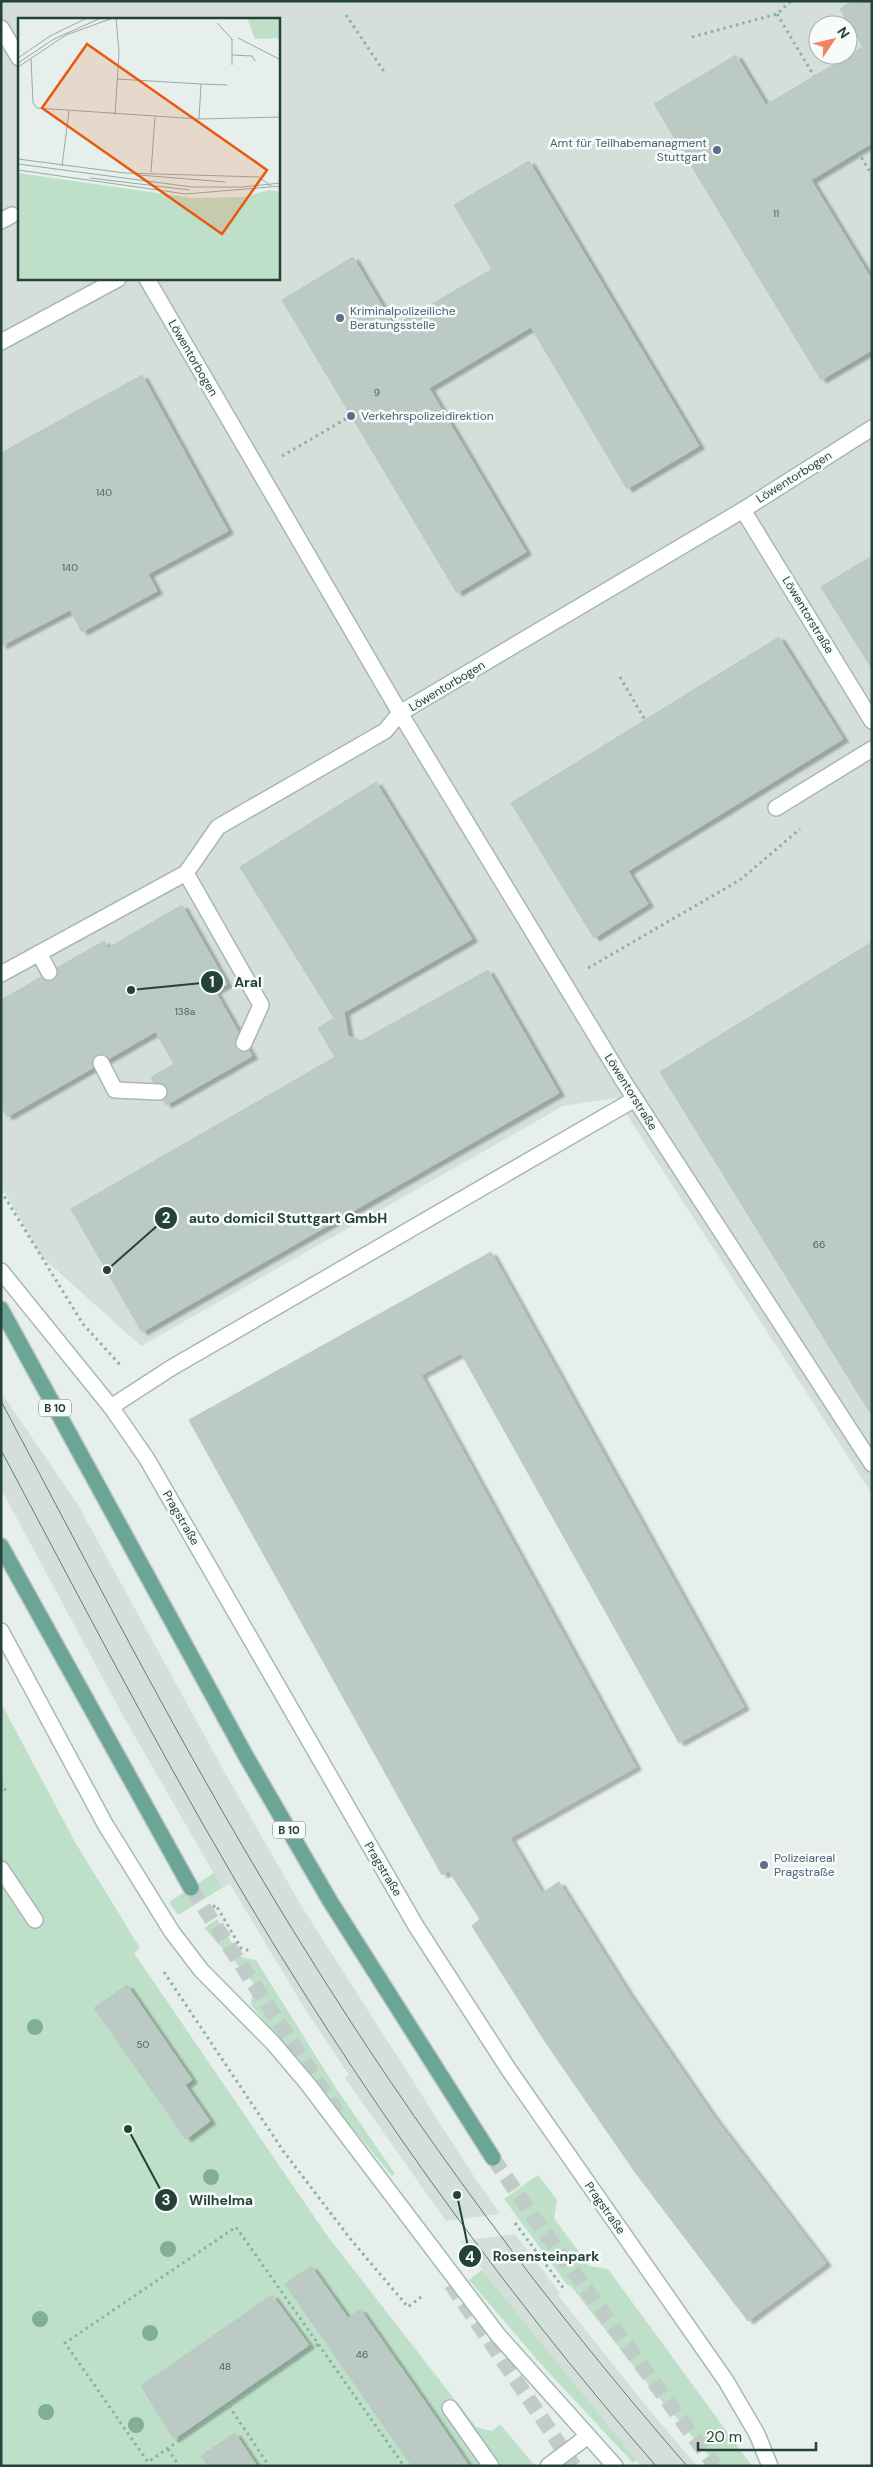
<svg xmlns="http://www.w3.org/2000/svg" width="873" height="2467" viewBox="0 0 873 2467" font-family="'DM Sans',sans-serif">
<defs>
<filter id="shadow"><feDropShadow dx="5.5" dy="3" stdDeviation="1" flood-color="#0004"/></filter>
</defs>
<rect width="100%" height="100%" fill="#e6efeb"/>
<!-- built -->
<g fill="#d4dfda" fill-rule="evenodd">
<path d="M1 1H872V1494L616 1098 563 1106 141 1346 42 1257 1 1186ZM19 19H279V279H19ZM818 25H848V55H818Z"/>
<polygon points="1,1392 78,1505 224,1771 302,1907 471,2172 500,2214 446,2221 345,2078 349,2075 307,2012 230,1884 222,1888 121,1712 1,1489"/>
<polygon points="515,2234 560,2293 558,2295 642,2401 697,2466 641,2466 547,2353 460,2241"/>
</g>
<!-- green -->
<g fill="#bfe0c8">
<polygon points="1,1703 75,1842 140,1948 134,1953 326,2234 476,2427 492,2431 500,2424 535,2466 1,2466"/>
<polygon points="214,1873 222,1888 178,1915 169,1902"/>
<polygon points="217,1919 241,1957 256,1960 334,2085 395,2174 392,2176 251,2005 253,1982 204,1928"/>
<polygon points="538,2175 557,2200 554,2218 589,2266 608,2269 752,2466 712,2466 715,2463 654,2392 570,2285 568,2286 504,2199"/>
<polygon points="482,2270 636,2460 633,2463 540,2363 469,2280"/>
</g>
<!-- building -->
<g fill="#bbcac4" stroke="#b8c9c2" filter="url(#shadow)">
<polygon points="852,1 872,1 872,143 811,180 872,280 872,350 821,380 654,104 736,55 766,105 863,47 840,9"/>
<polygon points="529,161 699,446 627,489 531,327 429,388 526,552 457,593 282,300 353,257 394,326 492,269 454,205"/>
<polygon points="142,375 228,531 148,574 157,591 82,632 70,610 1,646 1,453"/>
<polygon points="872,556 872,669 821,587"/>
<polygon points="779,637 843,739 628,871 648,904 594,938 511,803"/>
<polygon points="376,782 472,939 334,1018 240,867"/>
<polygon points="182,905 227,984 215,991 252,1056 166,1105 151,1077 174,1064 108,948"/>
<polygon points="104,941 155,1032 7,1117 1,1106 1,1000"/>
<polygon points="872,942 872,1416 660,1072"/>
<polygon points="488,970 559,1093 142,1332 71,1209 335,1057 318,1028 334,1018 344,1013 348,1036 361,1041"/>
<polygon points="491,1252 744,1707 679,1743 461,1353 421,1375 636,1767 510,1838 542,1893 559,1882 628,1992 714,2117 826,2263 748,2321 635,2172 546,2043 472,1926 480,1919 449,1871 442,1875 189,1420"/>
<polygon points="127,1985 192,2080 185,2085 210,2121 186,2139 94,2008"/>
<polygon points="311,2266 348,2318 360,2309 416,2389 377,2416 285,2284"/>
<polygon points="272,2295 309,2345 174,2439 141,2386"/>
<polygon points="416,2389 456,2447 429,2466 412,2466 377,2416"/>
<polygon points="235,2433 257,2466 208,2466 201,2456"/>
<polygon points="456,2447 469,2466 429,2466"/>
</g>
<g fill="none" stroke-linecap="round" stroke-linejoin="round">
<!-- primary-tunnel -->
<g stroke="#bfccc8" stroke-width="15" stroke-dasharray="15 8" stroke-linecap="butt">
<polyline points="191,1888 342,2119"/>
<polyline points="493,2158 532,2215 715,2466"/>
<polyline points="451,2284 574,2466"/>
</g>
<!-- lane casing -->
<g stroke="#a8b8b2" stroke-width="18">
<g id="lane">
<polyline points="1,221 12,215"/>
<polyline points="776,808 872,749"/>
<polyline points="186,873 261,1005 244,1043"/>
<polyline points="39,953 49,972"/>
<polyline points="1,974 186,873 218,827 385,731 400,713"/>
<polyline points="101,1063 115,1090 159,1092"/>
<polyline points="1,1869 35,1920"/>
<polyline points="450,2408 491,2466"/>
<polyline points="548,2466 588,2436"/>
</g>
</g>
<!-- street casing -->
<g stroke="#a8b8b2" stroke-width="18">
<g id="street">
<polyline points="1,28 19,58"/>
<polyline points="147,279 400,713 624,1082 872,1464"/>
<polyline points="1,342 118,279"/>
<polyline points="743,510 872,721"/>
<polyline points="400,713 743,510 872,428"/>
<polyline points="111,1407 171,1368 635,1099"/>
</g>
</g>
<!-- secondary casing -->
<g stroke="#a4bbb3" stroke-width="18">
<g id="secondary">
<polyline points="1,1271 111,1407 147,1459 416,1926 509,2070 726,2381 757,2434 770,2466"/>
<polyline points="1,1631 105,1824 172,1932 201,1970 273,2043 307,2083 498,2335 615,2466"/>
</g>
</g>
<!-- primary casing -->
<g stroke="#c2cac8" stroke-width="18">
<g id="primary">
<polyline points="1,1309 247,1758 330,1901 493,2158"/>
<polyline points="1,1546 191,1888"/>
</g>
</g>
<!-- path -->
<g stroke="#86b3a5" stroke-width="3" stroke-dasharray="2.5 4" stroke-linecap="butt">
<polyline points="777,14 814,76"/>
<polyline points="346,15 385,73"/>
<polyline points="692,37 777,14 791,1"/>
<polyline points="858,152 872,175"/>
<polyline points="282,456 351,416"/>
<polyline points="620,677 645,720"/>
<polyline points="588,968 740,880 800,829"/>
<polyline points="1,1191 83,1324 122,1367"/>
<polyline points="1,1783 7,1793"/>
<polyline points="213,1907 216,1905 241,1948 250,1951"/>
<polyline points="164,1972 284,2152 352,2241 408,2307 421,2297"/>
<polyline points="515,2223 564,2289"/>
<polyline points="318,2344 148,2462 65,2343 236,2227 404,2466"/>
<polyline points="229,2406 269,2466"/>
<polyline points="168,2449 179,2466"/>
</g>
<!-- lane -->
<use href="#lane" stroke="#fff" stroke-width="15"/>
<!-- street -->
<use href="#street" stroke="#fff" stroke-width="15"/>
<!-- secondary -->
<use href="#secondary" stroke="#fff" stroke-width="15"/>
<!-- primary -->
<use href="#primary" stroke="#6aa596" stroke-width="15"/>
<!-- tram -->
<g stroke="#5f7d75" stroke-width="1">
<path d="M1 1401C99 1585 194 1772 304 1948 417 2131 546 2304 687 2466"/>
<path d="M1 1450C77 1593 152 1738 234 1878 356 2086 498 2285 656 2466"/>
</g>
</g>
<!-- trees -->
<g fill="#80af93">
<circle cx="35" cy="2027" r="8"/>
<circle cx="211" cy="2177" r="8"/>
<circle cx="168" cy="2249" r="8"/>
<circle cx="40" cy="2319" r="8"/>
<circle cx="150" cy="2333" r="8"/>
<circle cx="46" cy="2412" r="8"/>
<circle cx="136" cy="2425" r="8"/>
</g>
<!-- markers -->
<g fill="#5c6f8a" stroke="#f7fbf9" stroke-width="2">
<circle cx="717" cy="150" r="5"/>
<circle cx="340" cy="318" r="5"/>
<circle cx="351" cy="416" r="5"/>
<circle cx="764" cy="1865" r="5"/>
</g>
<g text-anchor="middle" stroke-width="5" stroke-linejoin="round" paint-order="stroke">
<!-- number labels -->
<g font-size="10" fill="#4a645c">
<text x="776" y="217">11</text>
<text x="377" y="396">9</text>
<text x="104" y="496">140</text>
<text x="70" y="571">140</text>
<text x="185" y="1015">138a</text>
<text x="819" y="1248">66</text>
<text x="143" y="2048">50</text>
<text x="362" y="2358">46</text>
<text x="225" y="2370">48</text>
</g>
<!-- shield labels -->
<g fill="#f7fbf9" stroke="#637a73" stroke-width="1">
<rect x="39" y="1399.5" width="32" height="17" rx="4"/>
<rect x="273" y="1821.5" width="32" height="17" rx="4"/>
</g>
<g font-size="11" font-weight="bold" fill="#24423a">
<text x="55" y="1412">B 10</text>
<text x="289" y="1834">B 10</text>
</g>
<!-- service labels -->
<g font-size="12" fill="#4e5e75" stroke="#f7fbf9" text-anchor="start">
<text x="707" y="147" text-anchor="end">Amt für Teilhabemanagment<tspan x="707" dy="14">Stuttgart</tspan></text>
<text x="350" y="315">Kriminalpolizeiliche<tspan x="350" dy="14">Beratungsstelle</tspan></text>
<text x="361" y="420">Verkehrspolizeidirektion</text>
<text x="774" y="1862">Polizeiareal<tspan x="774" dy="14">Pragstraße</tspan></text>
</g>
<!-- street labels -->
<g font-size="12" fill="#24423a" stroke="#f7fbf9">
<text transform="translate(193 358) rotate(60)" y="4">Löwentorbogen</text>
<text transform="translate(794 477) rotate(-32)" y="4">Löwentorbogen</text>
<text transform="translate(808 615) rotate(59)" y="4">Löwentorstraße</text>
<text transform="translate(447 686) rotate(-31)" y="4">Löwentorbogen</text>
<text transform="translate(631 1092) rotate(58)" y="4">Löwentorstraße</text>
<text transform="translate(181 1518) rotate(60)" y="4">Pragstraße</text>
<text transform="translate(383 1869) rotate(59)" y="4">Pragstraße</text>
<text transform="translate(605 2208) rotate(55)" y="4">Pragstraße</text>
</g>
</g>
<!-- overview -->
<g transform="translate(18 18)">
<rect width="262" height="262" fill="#e6efeb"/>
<path d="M229 0H262V20L237 21ZM0 155 174 180 226 179 251 172 262 174V262H0Z" fill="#bfe0c8"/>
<path fill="none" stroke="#98aaa4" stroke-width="1" d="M199 5 214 21V47M220 20 263 42M214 37 234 38 237 43M0 40 32 18 69 0M13 40 15 85 19 90 181 101 263 99M0 45 36 21 83 0M0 49 48 17 95 0M99 61 183 66 181 101M183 66 209 67M97 97 101 35 98 0M0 141 107 155 241 159 253 168M0 146 174 169H224L263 165M44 148 51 93M0 152 168 176 263 168M133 154 137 99M121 157 207 164M72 160 172 172"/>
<path fill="#e8590c" fill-opacity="0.15" stroke="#e8590c" stroke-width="2.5" d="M69 26 249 152 204 216 24 90Z"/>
<rect width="262" height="262" fill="none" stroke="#24423a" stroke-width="2.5"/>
</g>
<!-- callouts -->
<path fill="none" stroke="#24423a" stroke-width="2" d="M131 990L212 982M107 1270L166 1218M128 2129L166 2200M457 2195L470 2256"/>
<g fill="#24423a" stroke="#f7fbf9" stroke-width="2">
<circle cx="131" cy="990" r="5"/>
<circle cx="107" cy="1270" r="5"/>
<circle cx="128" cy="2129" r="5"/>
<circle cx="457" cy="2195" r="5"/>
<circle cx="212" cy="982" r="12"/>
<circle cx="166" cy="1218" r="12"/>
<circle cx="166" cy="2200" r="12"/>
<circle cx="470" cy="2256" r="12"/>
</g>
<g font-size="15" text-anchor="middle" font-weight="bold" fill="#fff">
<text x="212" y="987">1</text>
<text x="166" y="1223">2</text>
<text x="166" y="2205">3</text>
<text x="470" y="2262">4</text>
</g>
<g font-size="14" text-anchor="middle" font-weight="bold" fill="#24423a" stroke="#f7fbf9" stroke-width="5" stroke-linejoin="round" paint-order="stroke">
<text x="248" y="987">Aral</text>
<text x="288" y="1223">auto domicil Stuttgart GmbH</text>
<text x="221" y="2205">Wilhelma</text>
<text x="546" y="2261">Rosensteinpark</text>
</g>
<!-- border -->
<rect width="873" height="2467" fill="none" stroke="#24423a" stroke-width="5"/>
<!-- north arrow -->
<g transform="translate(833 40) rotate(55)"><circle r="24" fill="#f7fbf9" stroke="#a3b1ad"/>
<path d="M0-4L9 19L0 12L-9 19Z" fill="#f4845f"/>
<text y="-8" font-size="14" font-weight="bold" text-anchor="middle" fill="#24423a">N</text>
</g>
<!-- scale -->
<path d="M698 2442v8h118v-8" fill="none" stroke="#24423a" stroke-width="2.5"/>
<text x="706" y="2442" font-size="15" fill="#24423a" stroke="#f7fbf9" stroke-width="4" paint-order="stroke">20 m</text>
</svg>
